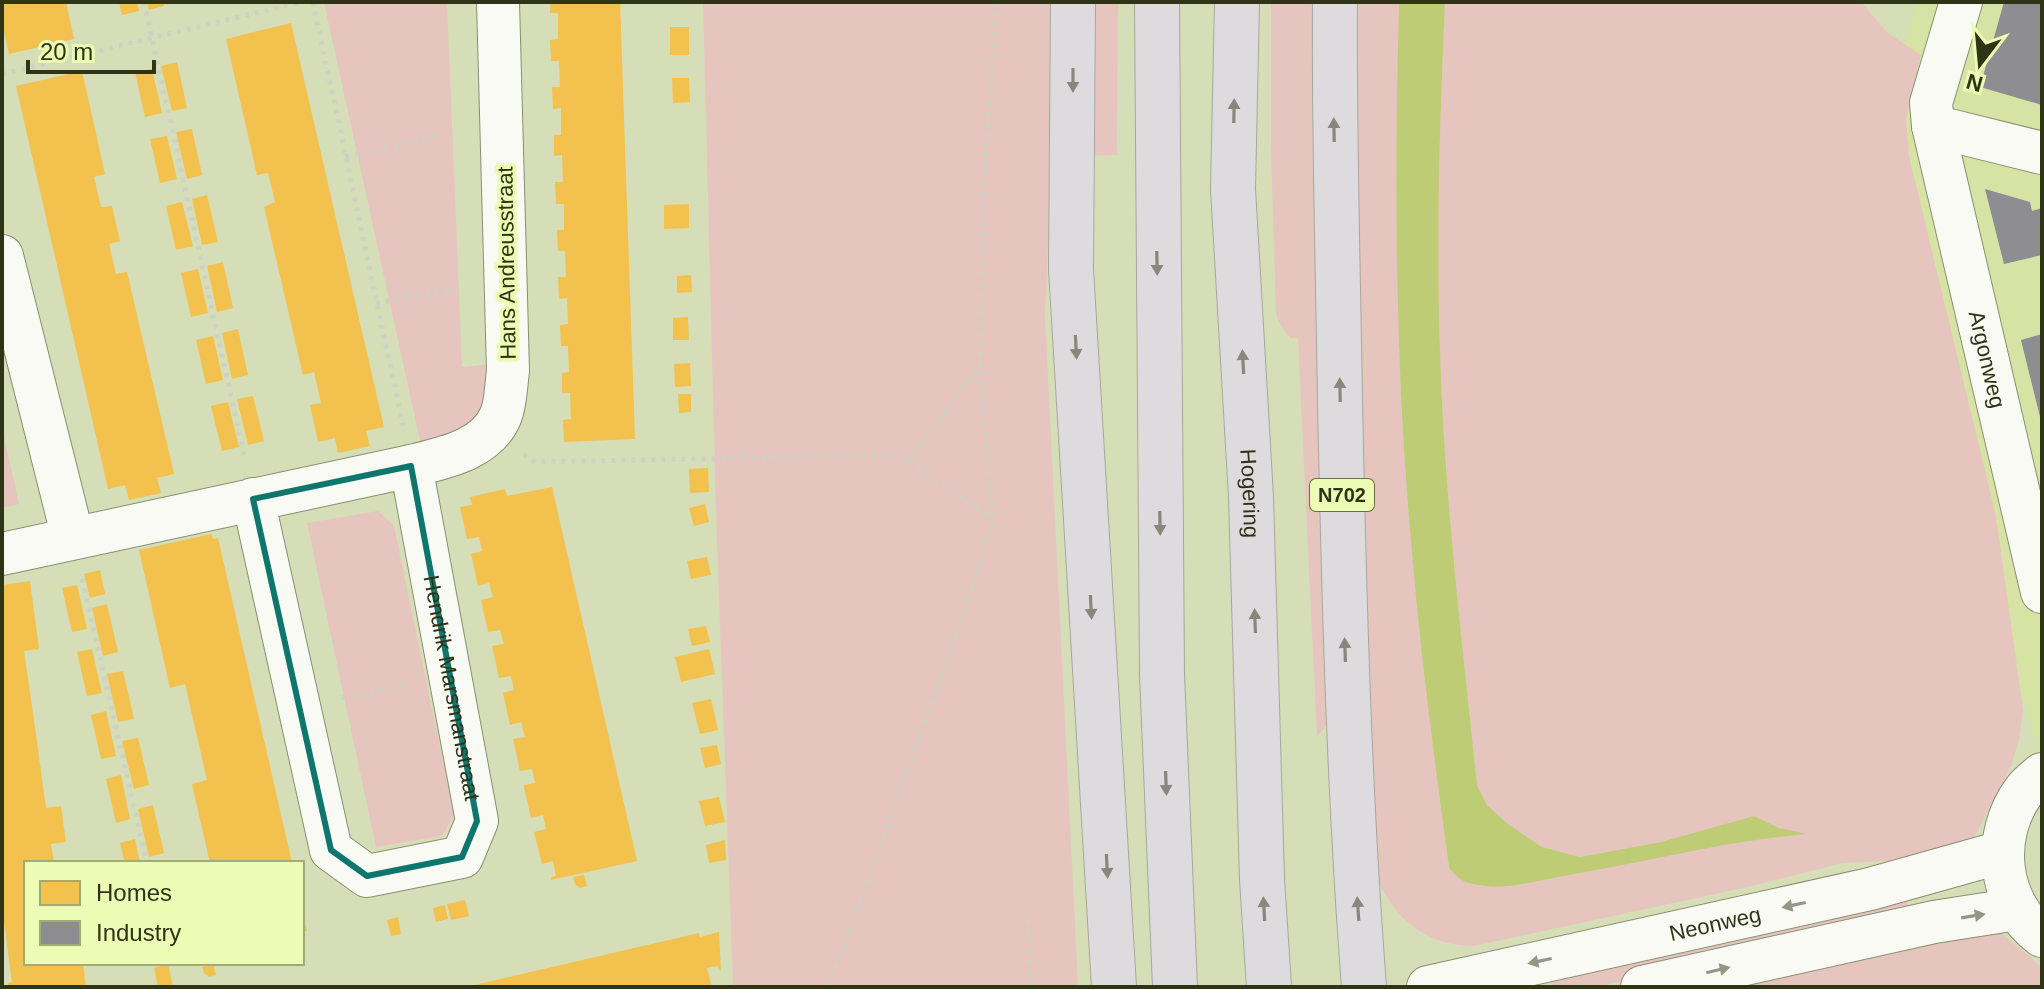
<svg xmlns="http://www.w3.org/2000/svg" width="2044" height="989" viewBox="0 0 2044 989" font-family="Helvetica,sans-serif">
<rect width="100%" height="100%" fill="#d6deb7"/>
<!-- built -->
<polygon fill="#d7e3a5" points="1917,2 2042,2 2042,767 1876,137"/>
<!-- green -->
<g fill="#e6c5bf">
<path d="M324 2H447L462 367 492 364C480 427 482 426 421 445Z"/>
<polygon points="703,2 1058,2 1045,315 1078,987 733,987 716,512"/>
<polygon points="1090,2 1118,2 1117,155 1090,156"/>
<polygon points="1271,2 1324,2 1333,717 1317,737 1298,338 1290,338 1278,321 1276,312 1271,150"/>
<path d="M1353 2H1399C1394 181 1395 363 1411 542 1420 650 1434 759 1449 867L1495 886 1581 873 1727 843 1802 834 1779 828 1754 816 1661 842 1580 857 1542 847 1508 824 1487 805 1477 785C1462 640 1444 495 1440 349 1436 233 1440 117 1445 2H1861L1888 33 1921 55 1906 119 1909 156 1996 516 2023 710 2019 740 2011 766 1973 840 1928 859 1842 863 1743 888 1474 946C1427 946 1395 920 1377 878L1361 637Z"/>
<polygon points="2,427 19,504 2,508"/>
<polygon points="378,511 394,526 454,815 442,836 376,847 307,523"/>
<polygon points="1906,898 1910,913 1815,938 1597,987 1552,987 1550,979"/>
<polygon points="1995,928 2042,967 2042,987 1715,987"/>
</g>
<!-- water -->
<path fill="#becd75" d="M1399 2H1445C1440 117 1436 233 1440 349 1444 495 1462 640 1477 785L1487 805 1508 824 1542 847 1580 857 1661 842 1754 816 1779 828 1807 834C1725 841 1646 862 1564 876 1536 881 1502 891 1473 884 1462 882 1455 876 1449 867 1434 759 1420 651 1411 542 1395 363 1394 181 1399 2Z"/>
<!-- homes -->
<g fill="#f2c14e">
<polygon points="2,2 66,2 74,39 9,54 2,23"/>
<polygon points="119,2 137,2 139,11 122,15"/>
<polygon points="147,2 163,2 164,6 149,10"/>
<polygon points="550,2 620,2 635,439 564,442 563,420 571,419 570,393 562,393 562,373 569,372 568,346 561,346 560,325 568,324 567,298 559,299 558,277 566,277 565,251 558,251 557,230 564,230 564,204 556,204 555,182 563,182 562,155 554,156 554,135 561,135 561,108 553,109 552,87 560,87 559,61 551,61 550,40 558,39 558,13 550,13"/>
<polygon points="291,23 384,427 366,431 370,446 338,453 335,438 318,442 310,405 321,403 314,372 303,375 264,207 275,202 268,173 257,175 226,39"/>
<rect x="670" y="27" width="19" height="28"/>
<polygon points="177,62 187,108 172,111 161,66"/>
<polygon points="152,69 162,113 145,117 135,72"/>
<polygon points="82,71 105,174 94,177 101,207 112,206 120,241 109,244 116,274 127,272 174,474 157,478 161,493 129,500 125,485 108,489 16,86"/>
<polygon points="672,78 689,78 690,102 673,103"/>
<polygon points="192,129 202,175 187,179 176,132"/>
<polygon points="167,136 177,179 160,183 150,139"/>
<polygon points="207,195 218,242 202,245 192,199"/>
<polygon points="182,202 193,246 176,250 166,206"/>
<polygon points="689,204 689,228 664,229 664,205"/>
<polygon points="223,262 233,308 217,312 207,266"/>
<polygon points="198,269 208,313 191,317 181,273"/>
<polygon points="691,275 692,292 677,293 677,276"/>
<polygon points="688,317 689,340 673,340 673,318"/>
<polygon points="238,329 248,375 232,379 222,333"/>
<polygon points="213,336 223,380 206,384 196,340"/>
<polygon points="690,363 691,386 675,387 674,364"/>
<polygon points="678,394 691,394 691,412 679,413"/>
<polygon points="253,396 264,441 248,445 237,399"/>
<polygon points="228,402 239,447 222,451 211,406"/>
<polygon points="708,468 709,492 690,493 689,469"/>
<polygon points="552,487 637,861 551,880 551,877 556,876 553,861 542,864 534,832 546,829 543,815 531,818 524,788 524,785 535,783 532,769 520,771 513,739 525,737 521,722 510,725 503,693 514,690 511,676 499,678 492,646 504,644 500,630 488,632 481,600 493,597 489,583 478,586 471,554 482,551 479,537 467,539 460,507 472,505 470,497 505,489 507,496"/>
<polygon points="705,504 709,522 694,526 689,508"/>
<polygon points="211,534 213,539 218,538 292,863 210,863 192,784 207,780 185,684 170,688 139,550"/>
<polygon points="707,557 711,575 691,579 687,561"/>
<polygon points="100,570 105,594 90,598 84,574"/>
<polygon points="30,581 39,649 24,651 33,713 46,808 61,806 66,842 51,844 54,863 26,863 26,963 83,963 86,987 8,987 8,983 12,982 2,907 2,585"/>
<polygon points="77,585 87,629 72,632 62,588"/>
<polygon points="107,604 118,652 103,656 92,608"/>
<polygon points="706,626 710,642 692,646 688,629"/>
<polygon points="92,649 102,693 87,696 77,652"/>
<polygon points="709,649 715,674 681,682 675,657"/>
<polygon points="123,671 134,719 118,722 107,674"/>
<polygon points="711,699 718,730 700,734 692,703"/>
<polygon points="106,711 116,756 101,759 91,715"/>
<polygon points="138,738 149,785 134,789 122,741"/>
<polygon points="717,745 721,764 705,768 700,748"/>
<polygon points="121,775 130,819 116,823 106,779"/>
<polygon points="719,797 725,822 705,826 699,801"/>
<polygon points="153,805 164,853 149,857 138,809"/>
<polygon points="135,839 140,863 125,863 120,843"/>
<polygon points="725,840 726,860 709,863 706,845"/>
<polygon points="584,875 587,886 580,888 575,884 573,877"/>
<polygon points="465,900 469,916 451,920 447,904"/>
<polygon points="445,905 448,919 436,922 433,908"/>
<polygon points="302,913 307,931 302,932"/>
<polygon points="398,917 401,934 391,936 387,920"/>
<polygon points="719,932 721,972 718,966 707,968 712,987 466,987 699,933 700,937"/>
<polygon points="168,964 173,987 158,987 154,968"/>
<polygon points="213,964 216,975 209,977 204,973 202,967"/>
</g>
<!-- industry -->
<g fill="#8d8d92">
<polygon points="2004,2 2042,2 2042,105 1980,87"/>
<polygon points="1985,189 2030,202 2032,211 2042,208 2042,255 2004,264"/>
<polygon points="2042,334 2042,421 2041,421 2021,340"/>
</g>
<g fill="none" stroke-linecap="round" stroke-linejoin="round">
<!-- minor casing -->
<g stroke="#898f70" stroke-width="44">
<g id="minor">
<path id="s1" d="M1961 2 1931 103 1933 126 2042 592"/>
<polyline points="1933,126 2042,153"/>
<polyline points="2,256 73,538"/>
<path d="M411 466C443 458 487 450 501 415 506 402 506 385 508 371L498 2"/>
<path id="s2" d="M2 554 411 466 477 821 462 857 367 876 331 850 253 499"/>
<path d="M2042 774C2036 779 2028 785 2024 791 1991 835 1997 903 2042 936"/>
<path id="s3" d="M1428 987 1870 889 2002 852"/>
<polyline points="1642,987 1934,922 2017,909"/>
</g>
</g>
<!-- highway casing -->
<g stroke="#a6a89d" stroke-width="46">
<g id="highway">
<polyline points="1073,2 1071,269 1114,987"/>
<polyline points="1157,2 1162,674 1175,987"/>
<path id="s4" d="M1237 2 1233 189 1251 497 1262 879 1269 987"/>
<path d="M1335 2C1334 135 1338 268 1340 401 1344 597 1349 792 1364 987"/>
</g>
</g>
<!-- path -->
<g stroke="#cfd1c5" stroke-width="5" stroke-dasharray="4 6" stroke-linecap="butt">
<polyline points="144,2 245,459"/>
<polyline points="313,2 403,426"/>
<polyline points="2,74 301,2"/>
<polyline points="345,156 443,136"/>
<polyline points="376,303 453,289"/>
<polyline points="524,454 536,462 899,455 992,518"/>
<polyline points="908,462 980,366 985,162 997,2"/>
<polyline points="82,579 147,863"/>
<polyline points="341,698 409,685"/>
<polyline points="1028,920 1031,987"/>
<polyline points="829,987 966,608 993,519 980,366"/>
</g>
<!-- minor -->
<use href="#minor" stroke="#f9faf4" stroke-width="42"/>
<!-- highway -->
<use href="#highway" stroke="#dedbdf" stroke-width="44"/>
</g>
<!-- one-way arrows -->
<defs><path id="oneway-solid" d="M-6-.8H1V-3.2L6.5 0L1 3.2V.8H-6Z" transform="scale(2)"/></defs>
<g fill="#86887b">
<use href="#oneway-solid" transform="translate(1073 80) rotate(90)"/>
<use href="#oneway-solid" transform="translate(1234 111) rotate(-89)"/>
<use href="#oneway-solid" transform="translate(1334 130) rotate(-91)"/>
<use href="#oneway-solid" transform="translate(1157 263) rotate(89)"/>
<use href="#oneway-solid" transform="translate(1076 347) rotate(87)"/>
<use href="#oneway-solid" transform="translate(1243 362) rotate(-93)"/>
<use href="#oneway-solid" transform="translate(1340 390) rotate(-91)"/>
<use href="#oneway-solid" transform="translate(1160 523) rotate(89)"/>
<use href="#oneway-solid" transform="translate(1091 607) rotate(87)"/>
<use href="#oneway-solid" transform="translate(1255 621) rotate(-92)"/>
<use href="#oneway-solid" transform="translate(1345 650) rotate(-92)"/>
<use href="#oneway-solid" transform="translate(1166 783) rotate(88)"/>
<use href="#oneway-solid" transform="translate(1107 866) rotate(87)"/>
<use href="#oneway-solid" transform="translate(1264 909) rotate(-93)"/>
<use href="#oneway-solid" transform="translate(1358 909) rotate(-94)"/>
</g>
<g fill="#949786">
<use href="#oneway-solid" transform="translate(1794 905) rotate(168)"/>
<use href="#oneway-solid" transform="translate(1973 916) rotate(-9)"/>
<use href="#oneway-solid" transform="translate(1540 961) rotate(168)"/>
<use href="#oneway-solid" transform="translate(1718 970) rotate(-13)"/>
</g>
<!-- marked area -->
<path fill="none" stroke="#0f766e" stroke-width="6" stroke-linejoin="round" d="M411 466 477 821 462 857 367 876 331 850 253 499Z"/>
<g text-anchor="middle" stroke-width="8" stroke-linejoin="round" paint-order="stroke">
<!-- shield labels -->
<rect fill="#edfcb4" stroke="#687046" stroke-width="2" x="1310" y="479" width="64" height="32" rx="6"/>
<g font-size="20" font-weight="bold" fill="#2f3417">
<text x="1342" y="502">N702</text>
</g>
<!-- street labels -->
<g font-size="22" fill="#2f3417" stroke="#edfcb4">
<text transform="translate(506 263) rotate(-91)" y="8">Hans Andreusstraat</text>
<text dy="8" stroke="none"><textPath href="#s1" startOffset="368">Argonweg</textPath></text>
<text dy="8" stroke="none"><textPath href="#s4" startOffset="492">Hogering</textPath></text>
<text dy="8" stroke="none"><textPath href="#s2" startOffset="644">Hendrik Marsmanstraat</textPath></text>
<text dy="8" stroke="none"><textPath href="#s3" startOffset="294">Neonweg</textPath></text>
</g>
</g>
<!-- border -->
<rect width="2044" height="989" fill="none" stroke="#2f3417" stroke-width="8"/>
<!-- legend -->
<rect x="24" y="861" width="280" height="104" fill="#edfcb4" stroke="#a1ac75" stroke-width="2"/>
<rect x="40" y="881" width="40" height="24" fill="#f2c14e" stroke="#a1ac75" stroke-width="2"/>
<text x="96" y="901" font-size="24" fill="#2f3417">Homes</text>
<rect x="40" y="921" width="40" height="24" fill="#8d8d92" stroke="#a1ac75" stroke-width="2"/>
<text x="96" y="941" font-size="24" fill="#2f3417">Industry</text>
<!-- north arrow -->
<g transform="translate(1980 64) rotate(196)" stroke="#edfcb4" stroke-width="6" paint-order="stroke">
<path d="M0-6L14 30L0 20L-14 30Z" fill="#2f3417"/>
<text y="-12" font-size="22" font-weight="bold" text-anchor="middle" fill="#2f3417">N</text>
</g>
<!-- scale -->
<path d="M28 60v12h126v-12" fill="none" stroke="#2f3417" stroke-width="4"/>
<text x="40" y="60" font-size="24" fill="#2f3417" stroke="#edfcb4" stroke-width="6" paint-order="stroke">20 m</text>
</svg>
